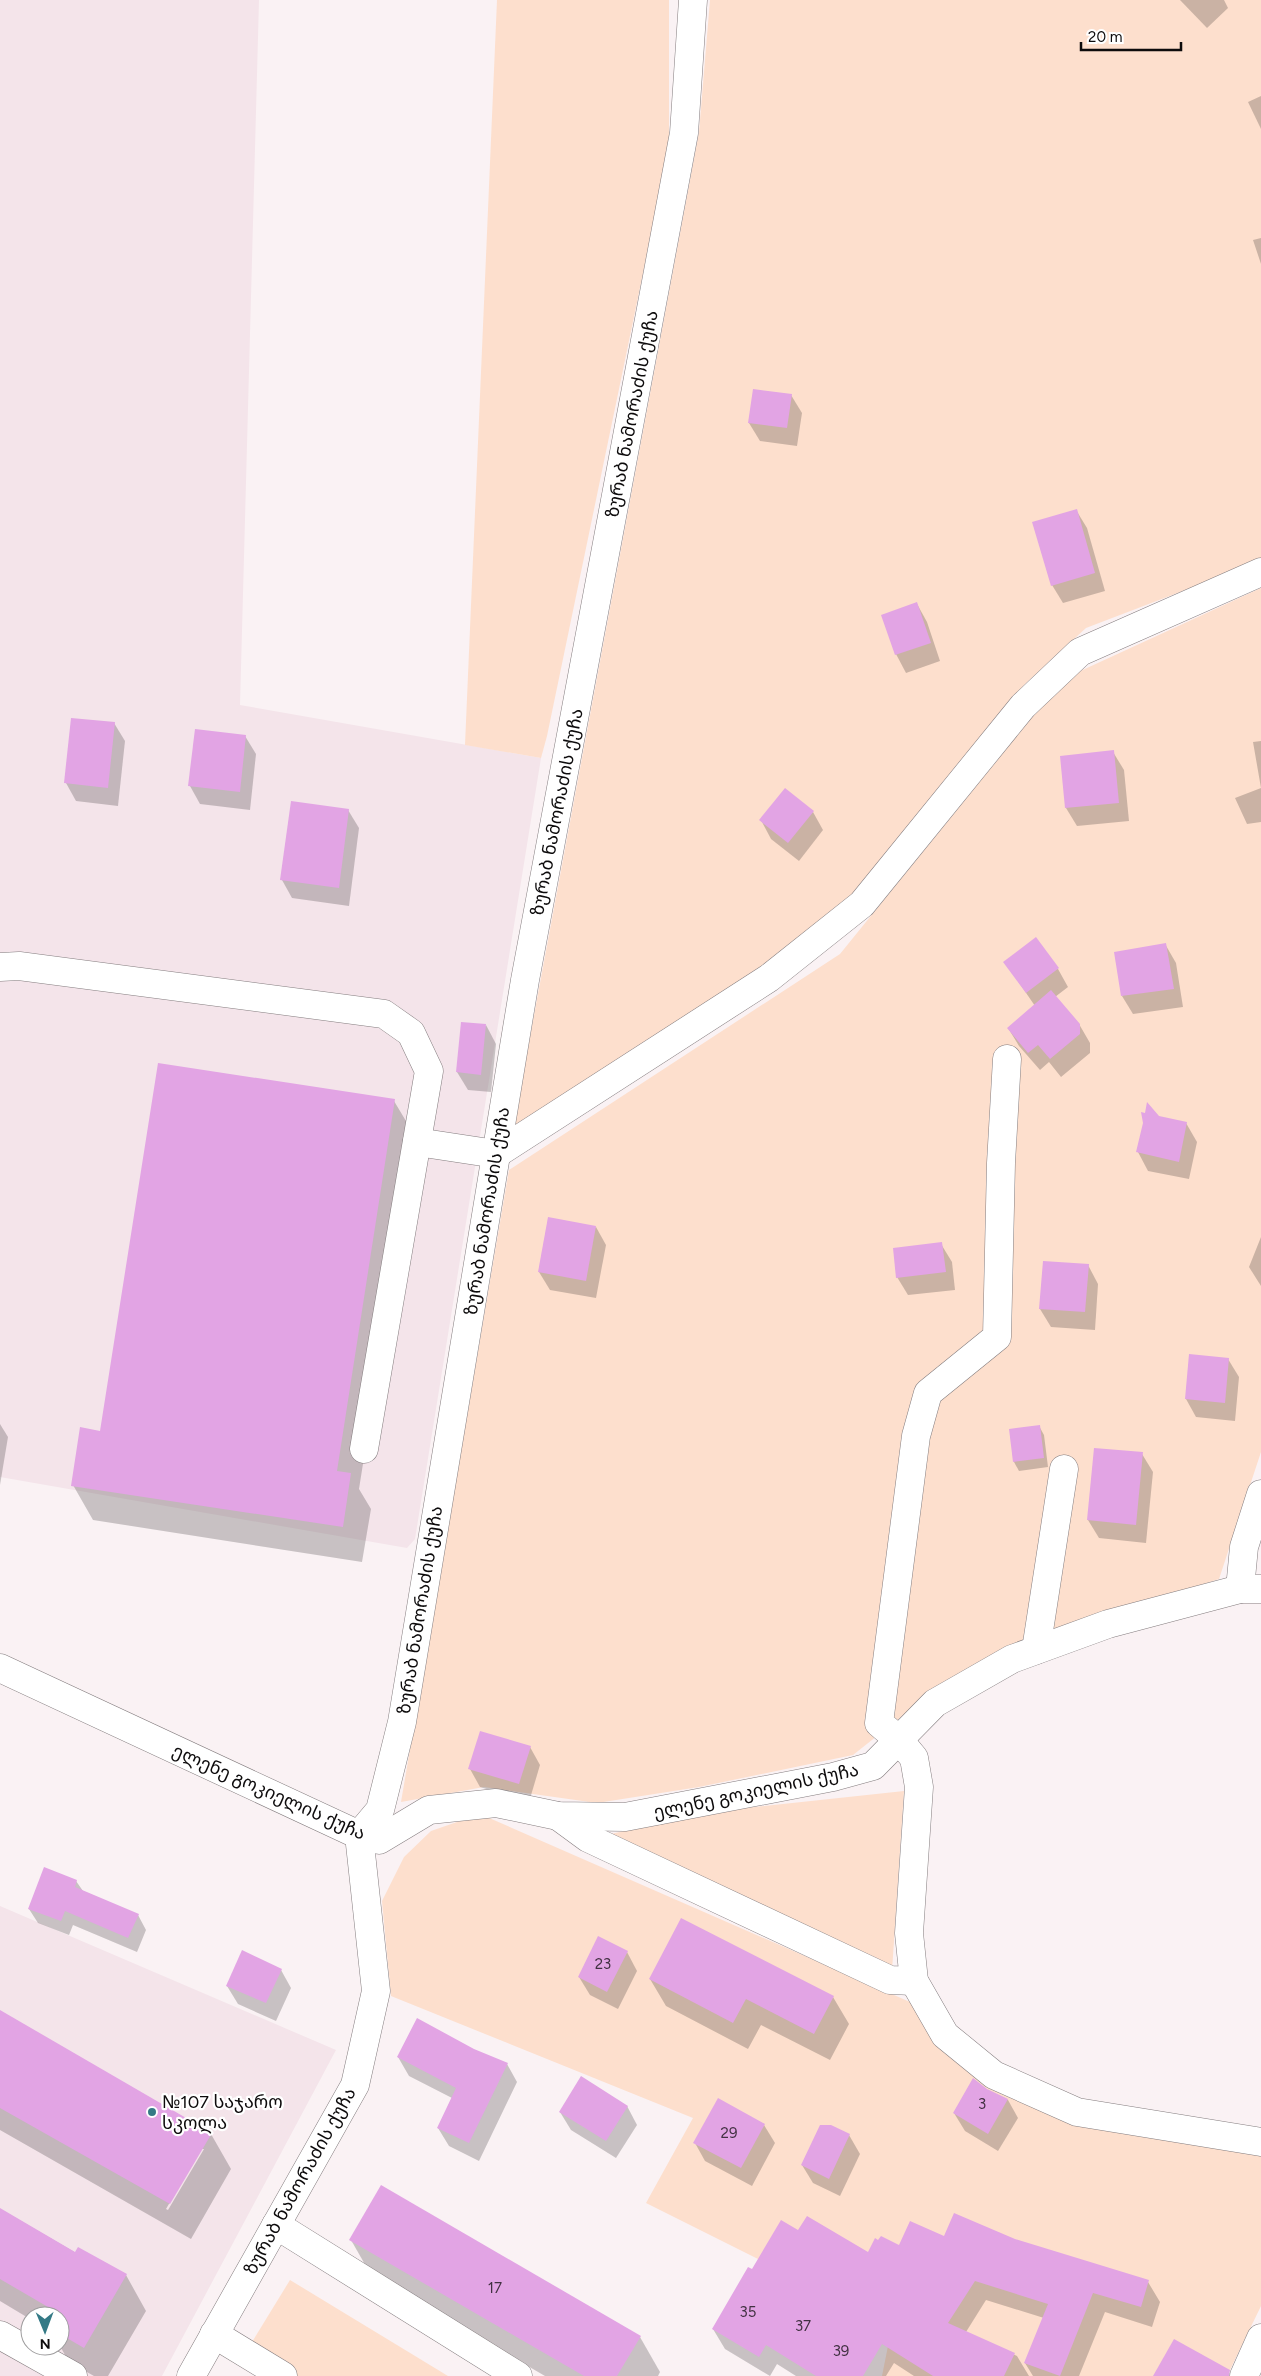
<svg xmlns="http://www.w3.org/2000/svg" width="1261" height="2376" viewBox="0 0 1261 2376" font-family="Figtree,'Noto Sans Georgian',sans-serif">
<rect width="100%" height="100%" fill="#faf2f4"/>
<!-- built -->
<g fill="#f4e4ea" fill-rule="evenodd">
<polygon points="0,0 259,0 240,705 541,758 415,1539 407,1548 0,1477"/>
<path d="M0 1906 336 2050 162 2376H0ZM30 2316H60V2346H30Z"/>
</g>
<!-- green -->
<g fill="#fddfcd">
<polygon points="497,0 669,0 669,148 547,736 541,758 465,745"/>
<polygon points="710,0 1261,0 1261,561 1086,628 1024,685 845,905 753,977 512,1133 699,132"/>
<polygon points="1261,588 1261,1452 1219,1579 1002,1651 925,1698 853,1755 699,1787 597,1803 484,1787 401,1802 509,1170 840,954 1063,679"/>
<polygon points="904,1791 892,1971 603,1836 698,1813"/>
<polygon points="480,1814 910,2002 936,2039 995,2085 1261,2152 1261,2306 1227,2376 882,2376 892,2326 646,2203 693,2118 391,1996 382,1901 404,1857 431,1831"/>
<polygon points="290,2280 448,2376 298,2376 249,2347"/>
</g>
<!-- shadow -->
<g fill="#0003" fill-rule="evenodd">
<polygon points="1224,0 1228,8 1207,28 1180,0"/>
<polygon points="1261,96 1261,129 1248,102"/>
<polygon points="1261,238 1261,264 1253,240"/>
<polygon points="791,395 802,413 797,446 760,441 749,423"/>
<polygon points="1076,510 1087,528 1105,591 1063,603 1052,585"/>
<polygon points="917,604 927,622 940,661 906,673 896,654"/>
<polygon points="114,723 125,741 118,806 76,801 66,783"/>
<polygon points="196,731 245,736 256,754 250,810 200,804 190,786"/>
<polygon points="1261,741 1261,822 1247,824 1235,798 1261,788 1253,742"/>
<polygon points="1113,752 1124,770 1129,821 1077,826 1066,808 1061,757"/>
<polygon points="348,810 359,828 349,906 292,898 282,880"/>
<polygon points="813,812 823,830 799,861 771,839 761,820"/>
<polygon points="1165,944 1176,963 1183,1007 1133,1014 1122,996"/>
<polygon points="1005,962 1058,969 1068,987 1055,997 1079,1024 1090,1043 1090,1053 1061,1077 1049,1062 1040,1070 1019,1046 1008,1028 1035,1006"/>
<polygon points="486,1025 496,1044 491,1092 468,1090 457,1072"/>
<polygon points="394,1101 415,1136 359,1489 371,1509 362,1562 93,1520 73,1485 101,1432"/>
<polygon points="1158,1117 1186,1123 1197,1142 1189,1179 1148,1171 1138,1152"/>
<polygon points="596,1227 606,1245 596,1298 550,1290 539,1272"/>
<polygon points="1261,1237 1261,1286 1249,1267"/>
<polygon points="941,1244 952,1262 955,1290 908,1295 897,1277"/>
<polygon points="1088,1265 1098,1284 1095,1330 1051,1327 1040,1309"/>
<polygon points="1228,1359 1239,1377 1235,1421 1196,1417 1186,1399"/>
<polygon points="0,1424 8,1437 0,1485"/>
<polygon points="1039,1426 1044,1435 1048,1467 1019,1471 1014,1462 1010,1430"/>
<polygon points="1142,1454 1153,1472 1146,1543 1099,1538 1088,1520"/>
<polygon points="530,1747 540,1765 529,1802 480,1787 470,1769"/>
<polygon points="76,1881 83,1891 138,1915 146,1930 137,1952 73,1925 69,1935 38,1923 29,1909"/>
<polygon points="627,1952 637,1971 618,2009 590,1995 579,1977"/>
<polygon points="281,1970 291,1988 276,2021 238,2004 227,1986"/>
<polygon points="650,1979 833,1997 849,2024 830,2060 761,2025 748,2049 666,2006"/>
<path d="M0 2011 211 2134 231 2169 191 2239 0 2130ZM201 2149H204L168 2210 166 2209Z"/>
<polygon points="474,2050 507,2064 517,2082 479,2161 449,2146 438,2128 452,2098 409,2076 398,2057"/>
<polygon points="987,2090 1008,2100 1018,2118 998,2151 965,2131 954,2113"/>
<polygon points="627,2106 637,2125 616,2158 571,2130 560,2112"/>
<polygon points="764,2125 775,2143 752,2186 705,2161 695,2143"/>
<polygon points="831,2126 849,2135 860,2154 840,2196 813,2183 802,2165"/>
<polygon points="0,2209 76,2253 126,2275 146,2311 108,2376 94,2376 69,2362 60,2346 60,2316 30,2316 30,2319 0,2301"/>
<polygon points="799,2232 868,2254 945,2238 1015,2240 1148,2282 1160,2302 1152,2327 1105,2312 1079,2376 1033,2376 1025,2363 1044,2318 986,2300 966,2332 1017,2356 1029,2376 914,2376 894,2363 886,2376 796,2376 777,2364 770,2376 725,2349 713,2329 752,2271"/>
<polygon points="351,2240 640,2337 660,2372 658,2376 545,2376 371,2275"/>
</g>
<!-- building -->
<g fill="#e2a4e4">
<polygon points="753,389 792,394 787,428 748,423"/>
<polygon points="1077,509 1095,573 1051,586 1032,522"/>
<polygon points="917,602 931,643 895,655 881,615"/>
<polygon points="71,718 115,722 108,788 64,783"/>
<polygon points="195,729 246,735 240,792 188,786"/>
<polygon points="1114,750 1119,803 1065,808 1060,756"/>
<polygon points="785,788 814,811 788,843 759,820"/>
<polygon points="291,801 349,809 339,888 280,880"/>
<polygon points="1036,937 1059,968 1026,993 1003,962"/>
<polygon points="1166,943 1174,989 1121,996 1114,952"/>
<polygon points="1051,990 1080,1024 1080,1034 1050,1059 1038,1045 1028,1053 1007,1028"/>
<polygon points="461,1022 486,1024 481,1075 456,1072"/>
<polygon points="158,1063 395,1099 337,1471 351,1473 343,1527 71,1486 80,1427 100,1431"/>
<polygon points="1147,1102 1159,1116 1187,1122 1179,1162 1136,1152 1143,1123 1141,1112 1145,1113"/>
<polygon points="548,1217 596,1226 586,1281 538,1272"/>
<polygon points="942,1242 946,1272 896,1278 893,1248"/>
<polygon points="1043,1261 1089,1264 1085,1312 1039,1309"/>
<polygon points="1189,1354 1229,1358 1225,1403 1185,1399"/>
<polygon points="1040,1425 1044,1458 1013,1462 1009,1429"/>
<polygon points="1094,1448 1143,1452 1136,1525 1087,1520"/>
<polygon points="480,1731 531,1746 519,1784 468,1769"/>
<polygon points="44,1867 77,1880 75,1887 139,1914 128,1938 65,1911 61,1921 28,1909"/>
<polygon points="681,1918 834,1996 814,2034 746,1999 733,2023 649,1979"/>
<polygon points="598,1936 628,1951 607,1992 578,1977"/>
<polygon points="242,1950 282,1969 266,2003 226,1986"/>
<polygon points="0,2010 212,2133 170,2204 0,2108"/>
<polygon points="417,2018 474,2049 508,2063 469,2143 437,2128 456,2088 397,2057"/>
<polygon points="581,2076 628,2106 606,2141 559,2112"/>
<polygon points="973,2078 987,2089 1008,2099 988,2134 953,2113"/>
<polygon points="718,2098 765,2124 741,2168 693,2143"/>
<polygon points="820,2125 831,2125 850,2134 829,2179 801,2165"/>
<polygon points="381,2185 641,2336 617,2376 584,2376 349,2240"/>
<polygon points="0,2208 75,2252 78,2247 127,2274 84,2348 60,2334 60,2314 0,2279"/>
<polygon points="954,2213 1015,2239 1149,2280 1141,2307 1093,2293 1060,2376 1024,2363 1048,2304 975,2281 948,2323 1015,2353 1004,2376 933,2376 882,2344 863,2376 816,2376 766,2345 759,2357 712,2329 748,2267 752,2269 781,2220 798,2230 807,2216 868,2252 875,2238 878,2240 881,2236 899,2245 910,2221 944,2236"/>
<polygon points="1174,2339 1230,2370 1229,2376 1153,2376"/>
</g>
<g fill="none" stroke-linecap="round" stroke-linejoin="round">
<!-- minor casing -->
<g stroke="#847d7f" stroke-width="29">
<g id="minor">
<polyline points="0,967 19,966 384,1014 411,1033 429,1071 364,1449"/>
<polyline points="1007,1059 1001,1163 997,1337 928,1393 916,1436 879,1723 899,1740 914,1758 919,1787 909,1933 914,1981 945,2035 994,2075 1077,2112 1261,2142"/>
<polyline points="417,1142 496,1154 769,978 862,904 1023,706 1080,652 1261,572"/>
<polyline points="1240,1589 1244,1547 1261,1494"/>
<polyline points="1036,1650 1064,1469"/>
<polyline points="0,1668 359,1835 379,1840 429,1810 496,1803 558,1816 625,1817 833,1777 873,1766 935,1703 1012,1659 1108,1624 1240,1589 1261,1589"/>
<polyline points="558,1816 588,1838 890,1980 914,1981"/>
<polyline points="276,2225 518,2376"/>
<polyline points="214,2334 283,2376"/>
<polyline points="0,2335 73,2376"/>
<polyline points="191,2376 355,2085 376,1991 359,1835 380,1810 402,1722 525,980 684,133 693,0"/>
<polyline points="1244,2376 1261,2338"/>
</g>
</g>
<!-- minor -->
<use href="#minor" stroke="#fff" stroke-width="28"/>
</g>
<!-- markers -->
<circle fill="#347a86" stroke="#fff" stroke-width="2" cx="152" cy="2112" r="5"/>
<g text-anchor="middle" stroke-width="4.5" stroke-linejoin="round" paint-order="stroke">
<!-- number labels -->
<g font-size="15" fill="#423142">
<text x="603" y="1969">23</text>
<text x="982" y="2109">3</text>
<text x="729" y="2138">29</text>
<text x="495" y="2293">17</text>
<text x="748" y="2317">35</text>
<text x="803" y="2331">37</text>
<text x="841" y="2356">39</text>
</g>
<!-- street labels -->
<g font-size="18" fill="#0d0b0c" stroke="#fff">
<text transform="translate(632 414) rotate(-79)" y="6">ზურაბ ნამორაძის ქუჩა</text>
<text transform="translate(557 812) rotate(-79)" y="6">ზურაბ ნამორაძის ქუჩა</text>
<text transform="translate(487 1211) rotate(-81)" y="6">ზურაბ ნამორაძის ქუჩა</text>
<text transform="translate(420 1610) rotate(-81)" y="6">ზურაბ ნამორაძის ქუჩა</text>
<text transform="translate(756 1791) rotate(-12)" y="6">ელენე გოკიელის ქუჩა</text>
<text transform="translate(269 1792) rotate(24)" y="6">ელენე გოკიელის ქუჩა</text>
<text transform="translate(300 2181) rotate(-61)" y="6">ზურაბ ნამორაძის ქუჩა</text>
</g>
<!-- poi labels -->
<g font-size="18" fill="#0d0b0c" stroke="#fff" text-anchor="start">
<text x="162" y="2108">№107 საჯარო<tspan x="162" dy="21">სკოლა</tspan></text>
</g>
</g>
<!-- north arrow -->
<g transform="translate(45 2331) rotate(179)"><circle r="24" fill="#ffffff" stroke="#9e9d9e"/>
<path d="M0-4L9 19L0 12L-9 19Z" fill="#347a86"/>
<text y="-8" font-size="14" font-weight="bold" text-anchor="middle" fill="#0d0b0c">N</text>
</g>
<!-- scale -->
<path d="M1081 42v8h100v-8" fill="none" stroke="#0d0b0c" stroke-width="2.5"/>
<text x="1088" y="42" font-size="15" fill="#0d0b0c" stroke="#ffffff" stroke-width="4" paint-order="stroke">20 m</text>
</svg>
